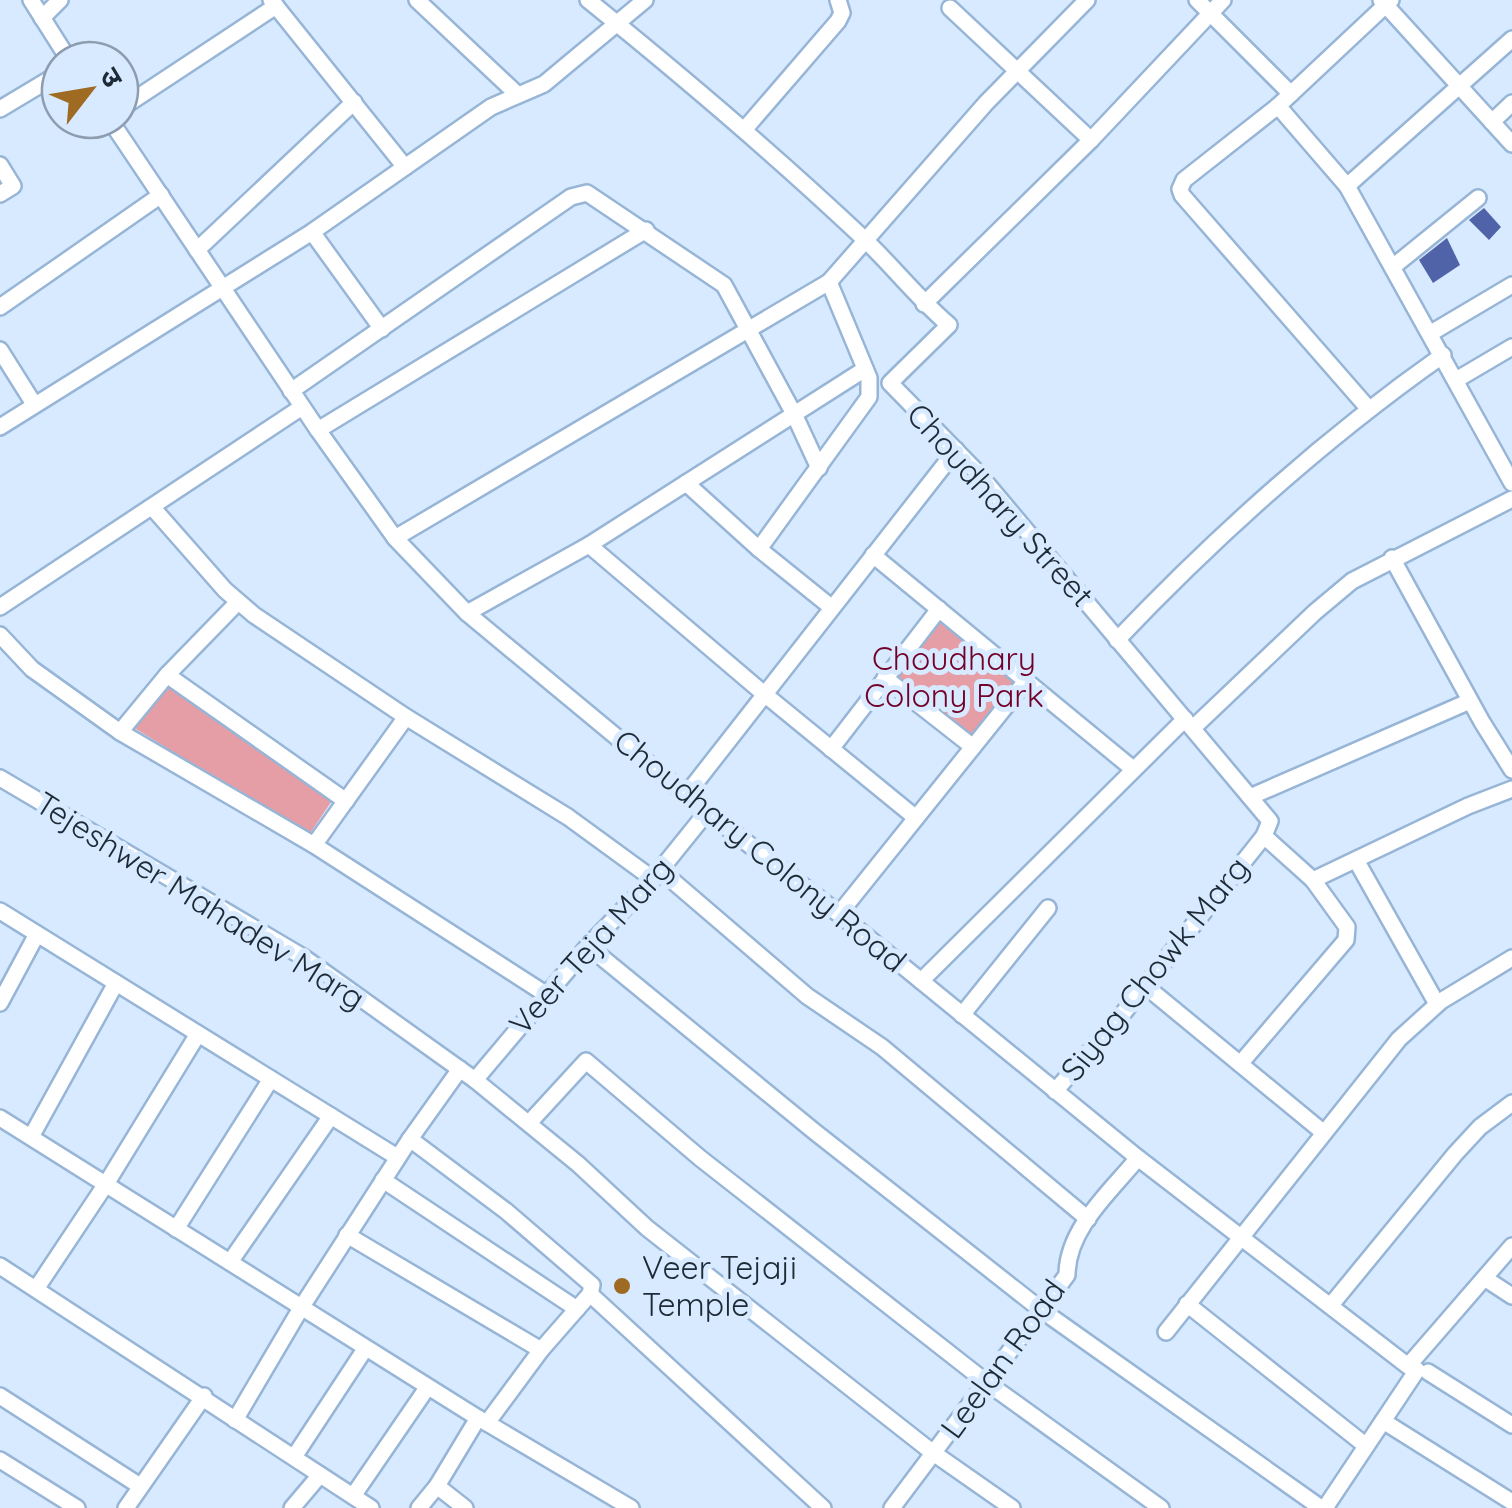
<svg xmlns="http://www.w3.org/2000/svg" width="1512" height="1508" viewBox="0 0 1512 1508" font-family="Quicksand,'Noto Sans Devanagari',sans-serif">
<rect width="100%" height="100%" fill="#d7eaff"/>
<!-- green -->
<g fill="#e59da6">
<polygon points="938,618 1019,680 972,741 894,675"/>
<polygon points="171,686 335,796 309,835 131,726"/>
</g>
<!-- building -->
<g fill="#5163a8">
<polygon points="1484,208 1501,227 1489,240 1469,220"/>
<polygon points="1447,238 1460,265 1433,283 1419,260"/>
</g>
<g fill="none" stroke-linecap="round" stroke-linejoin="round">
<!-- minor casing -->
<g stroke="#97b5d6" stroke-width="20">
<g id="minor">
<polyline points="31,0 69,60"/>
<polyline points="271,0 405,167"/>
<polyline points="417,0 518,95"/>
<path d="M588 0C682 76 774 154 862 237 892 265 917 298 949 325L890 383 977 472 1270 821 1264 836"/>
<polyline points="1197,0 1291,94"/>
<polyline points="1381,0 1512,144"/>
<polyline points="950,8 1091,140"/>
<polyline points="42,18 60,0"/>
<polyline points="1278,106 1347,186 1512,483"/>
<polyline points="0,109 60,73"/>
<polyline points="120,109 276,6"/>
<polyline points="110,120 318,430 395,538 467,613 707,812 839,914 1138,1158 1408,1366 1512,1246"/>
<polyline points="1492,122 1512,103"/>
<polyline points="744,130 838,21 842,13 838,0"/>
<polyline points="0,165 13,186 0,194"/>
<polyline points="1347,186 1512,39"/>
<polyline points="312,232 382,329"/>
<polyline points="197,250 354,102"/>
<polyline points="1394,266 1478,198"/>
<polyline points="924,304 1091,140 1223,0"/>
<polyline points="0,307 161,195"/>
<polyline points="1431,333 1512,285"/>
<polyline points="0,350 34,404"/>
<polyline points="1456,380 1512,347"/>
<polyline points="291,391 571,197 587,193 724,285 794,414 819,468"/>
<polyline points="1368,408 1182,195 1180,189 1184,180 1278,106 1391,0"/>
<polyline points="0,427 312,232 491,107 544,84 645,0"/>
<polyline points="318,430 646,230"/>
<polyline points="686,483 759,549 831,607"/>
<polyline points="152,507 225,590 254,615 406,717 568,817 653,879"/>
<polyline points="395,538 829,282 986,103 1087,0"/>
<polyline points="589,545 763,693 916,818"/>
<polyline points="759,549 869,397 869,378 829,282"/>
<polyline points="873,555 1133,769"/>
<polyline points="1392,558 1482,722 1512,770"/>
<polyline points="0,607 302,407"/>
<polyline points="467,613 589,545 865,369"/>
<polyline points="0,635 32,669 120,732 314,845 547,995"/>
<path d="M1117 640C1217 535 1325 438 1443 355"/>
<polyline points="167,675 346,801"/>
<polyline points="885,678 973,747"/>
<polyline points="1193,728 1315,612 1352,581 1512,499"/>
<polyline points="120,732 167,675 238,602"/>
<polyline points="831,749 939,609"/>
<polyline points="0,778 303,957 475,1080 578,1164 647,1228 932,1452 1012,1508"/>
<polyline points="686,795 956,450"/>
<polyline points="1250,797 1470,701"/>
<polyline points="314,845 406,717"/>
<polyline points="1356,860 1437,1004"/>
<polyline points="660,870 807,996 882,1047 1088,1219"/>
<polyline points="0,911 397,1157"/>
<polyline points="839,914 1026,681"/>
<polyline points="588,946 815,1132 1040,1309 1321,1508"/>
<polyline points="921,981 1185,719"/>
<polyline points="1149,989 1324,1133"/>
<polyline points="0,1003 37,934"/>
<polyline points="962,1015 1048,908"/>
<polyline points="1240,1064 1346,940 1347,927 1313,880"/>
<polyline points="475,1080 588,946 653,879 707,812"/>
<polyline points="1055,1091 1121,1016 1264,836 1313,880 1468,806 1512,789"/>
<polyline points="0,1118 478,1418"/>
<polyline points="529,1123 586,1061 700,1158 986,1382 1161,1508"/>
<polyline points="31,1137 116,983"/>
<polyline points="383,1180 577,1309"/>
<polyline points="176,1229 271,1079"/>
<polyline points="347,1235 541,1350"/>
<polyline points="230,1262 331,1116"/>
<polyline points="0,1266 371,1508"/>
<polyline points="1489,1281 1512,1296"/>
<polyline points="36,1289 106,1184 198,1034"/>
<polyline points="590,1294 823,1508"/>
<polyline points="1187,1304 1365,1445"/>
<polyline points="1331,1305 1455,1154 1480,1127 1512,1103"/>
<polyline points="1166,1332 1399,1039 1441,1001 1512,958"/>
<polyline points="1428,1372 1512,1425"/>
<polyline points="0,1396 140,1486"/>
<polyline points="235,1420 301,1308 410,1139"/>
<polyline points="1383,1421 1512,1502"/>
<polyline points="487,1423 631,1508"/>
<polyline points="294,1457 365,1349"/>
<polyline points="0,1460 77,1508"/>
<polyline points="437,1486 465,1508"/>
<polyline points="353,1496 427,1388"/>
<polyline points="126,1508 204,1396"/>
<polyline points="292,1508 320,1475"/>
<polyline points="419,1508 437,1486 478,1418 487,1423 541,1350 590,1294 592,1285 506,1211 410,1139 460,1069"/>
<path d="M892 1508 1067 1275C1067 1229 1110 1192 1138 1158"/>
<polyline points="1325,1508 1417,1370"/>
</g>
</g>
<!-- minor -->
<use href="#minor" stroke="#fff" stroke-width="15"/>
</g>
<!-- markers -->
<circle fill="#9f6b23" stroke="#d7eaff" stroke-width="4" cx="622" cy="1286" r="10"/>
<g text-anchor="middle" stroke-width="10" stroke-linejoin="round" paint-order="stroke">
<!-- street labels -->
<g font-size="32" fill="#1e2a36" stroke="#d7eaff">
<text transform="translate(1000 505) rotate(48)" y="11">Choudhary Street</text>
<text transform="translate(760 851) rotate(39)" y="11">Choudhary Colony Road</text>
<text transform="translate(200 901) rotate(32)" y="11">Tejeshwer Mahadev Marg</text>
<text transform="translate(591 946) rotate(-48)" y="11">Veer Teja Marg</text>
<text transform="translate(1155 969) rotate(-51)" y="11">Siyag Chowk Marg</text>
<text transform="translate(1003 1359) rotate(-54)" y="11">Leelan Road</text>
</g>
<!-- park labels -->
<g font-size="32" fill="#730029" stroke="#d7eaff">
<text x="954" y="670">Choudhary<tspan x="954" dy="37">Colony Park</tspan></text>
</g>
<!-- poi labels -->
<g font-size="32" fill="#1e2a36" stroke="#d7eaff" text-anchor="start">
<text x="642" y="1279">Veer Tejaji<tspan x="642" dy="37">Temple</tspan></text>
</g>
</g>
<!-- north arrow -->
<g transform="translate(90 90) rotate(59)"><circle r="48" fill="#d7eaff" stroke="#8d9daf" stroke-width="2.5"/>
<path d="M0-8L18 38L0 25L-18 38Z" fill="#9f6b23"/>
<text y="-15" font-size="28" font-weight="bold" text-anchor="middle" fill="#1e2a36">उ</text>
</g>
</svg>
